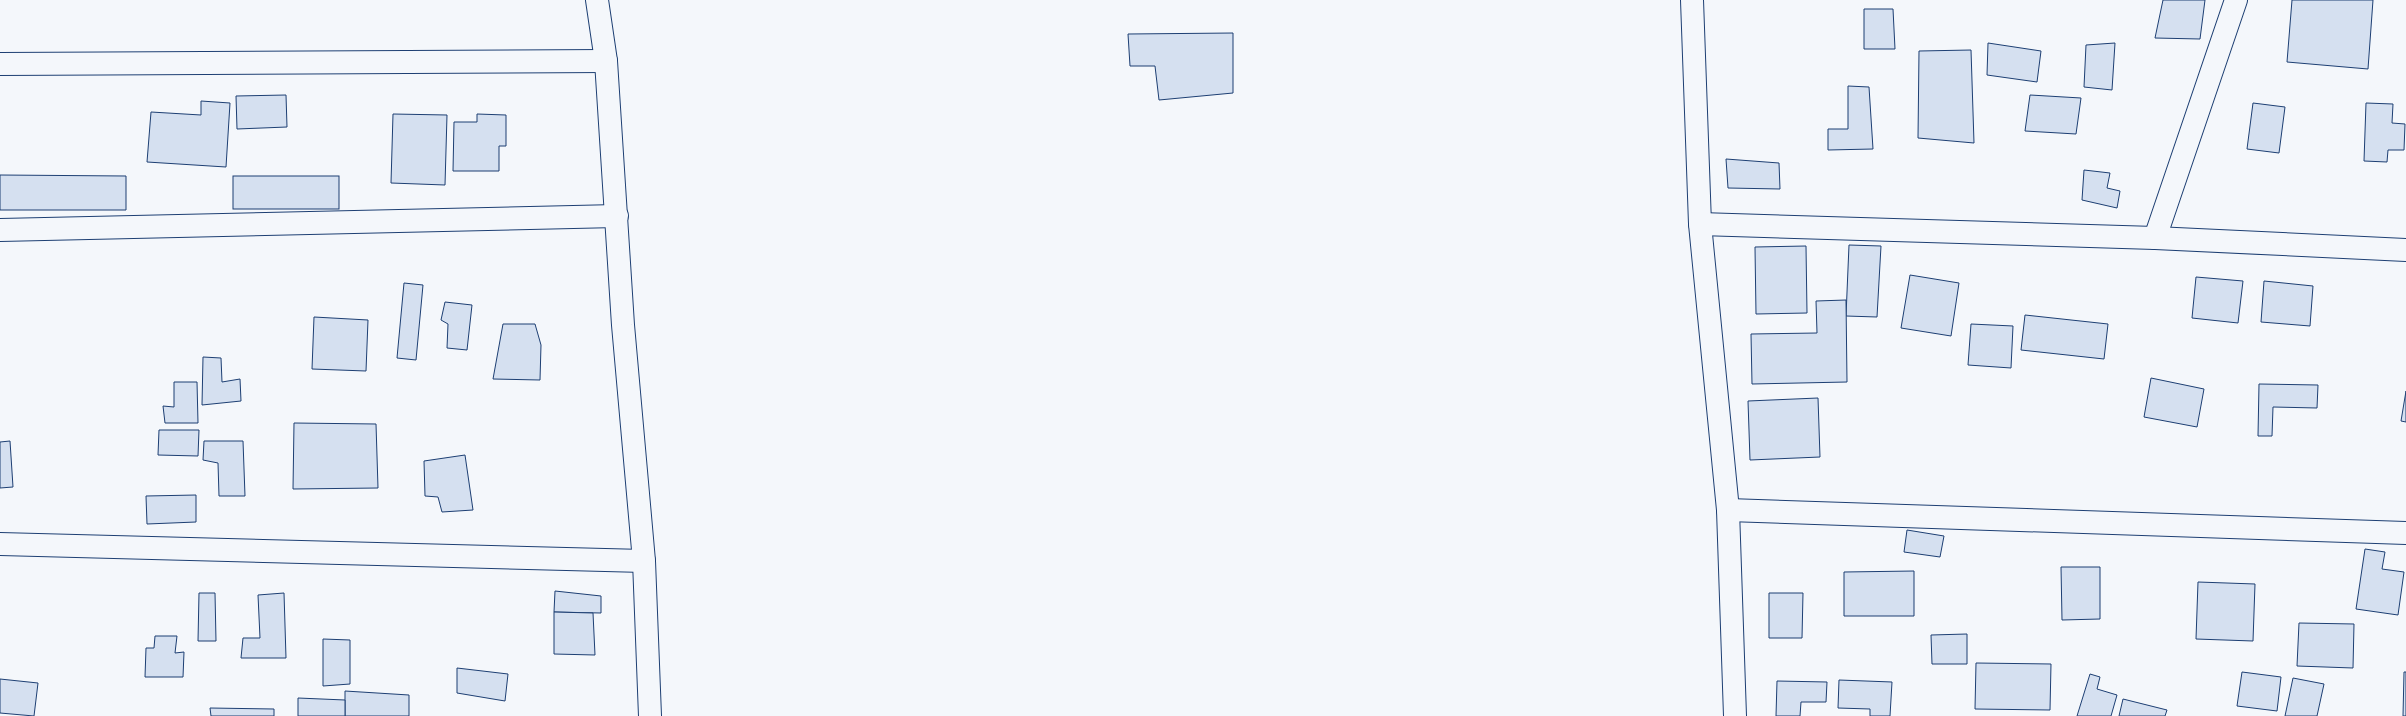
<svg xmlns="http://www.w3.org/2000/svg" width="2406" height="716" viewBox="0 0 2406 716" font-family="'Archivo Narrow',sans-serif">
<rect width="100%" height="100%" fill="#f4f7fb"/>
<!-- building -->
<g fill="#d5e0f0" stroke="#1d3f73">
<polygon points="2163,0 2205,0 2200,39 2155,38"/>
<polygon points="2292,0 2373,0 2368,69 2287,62"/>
<polygon points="1864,9 1893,9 1895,49 1864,49"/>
<polygon points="1233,33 1233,93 1159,100 1155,66 1130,66 1128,34"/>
<polygon points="1988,43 2041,51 2037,82 1987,75"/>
<polygon points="2115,43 2112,90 2084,87 2086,45"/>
<polygon points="1971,50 1974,143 1918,138 1919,51"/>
<polygon points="1848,86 1869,87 1873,149 1828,150 1828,129 1848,129"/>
<polygon points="286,95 287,127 237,129 236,96"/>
<polygon points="2030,95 2081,98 2076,134 2025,131"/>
<polygon points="201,101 230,103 226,167 147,162 151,112 201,115"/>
<polygon points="2253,103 2285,107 2279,153 2247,149"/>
<polygon points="2366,103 2393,104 2392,123 2405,124 2404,150 2388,150 2387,162 2364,161"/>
<polygon points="393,114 447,115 445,185 391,183"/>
<polygon points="477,114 506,115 506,146 499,146 499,171 453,171 454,122 477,122"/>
<polygon points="1726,159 1779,163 1780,189 1728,188"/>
<polygon points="2084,170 2110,173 2107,188 2120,191 2117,208 2082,200"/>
<polygon points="0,175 126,176 126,210 0,210"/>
<rect x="233" y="176" width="106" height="33"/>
<polygon points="1849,245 1881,246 1877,317 1846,316"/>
<polygon points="1806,246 1807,313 1756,314 1755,247"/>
<polygon points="1910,275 1959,283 1951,336 1901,328"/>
<polygon points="2196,277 2243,281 2238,323 2192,318"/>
<polygon points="2264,281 2313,286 2310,326 2261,322"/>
<polygon points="404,283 423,285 416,360 397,358"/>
<polygon points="1846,300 1847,382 1752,384 1751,334 1817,333 1816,301"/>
<polygon points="445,302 472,305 467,350 447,348 448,324 441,320"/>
<polygon points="2025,315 2108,324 2104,359 2021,350"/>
<polygon points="314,317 368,320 366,371 312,369"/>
<polygon points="503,324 535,324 541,345 540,380 493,379"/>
<polygon points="1971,324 2013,326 2011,368 1968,365"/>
<polygon points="203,357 221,358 222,382 240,379 241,401 202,405"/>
<polygon points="2151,378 2204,389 2197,427 2144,417"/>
<polygon points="174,382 197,382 198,423 165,423 163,406 174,407"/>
<polygon points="2259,384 2318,385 2317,408 2273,407 2272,436 2258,436"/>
<polygon points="2406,391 2406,422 2401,421"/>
<polygon points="1818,398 1820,457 1750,460 1748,401"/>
<polygon points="294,423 376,424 378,488 293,489"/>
<polygon points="159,430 199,430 198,456 158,455"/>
<polygon points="10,441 13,487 0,488 0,442"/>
<polygon points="204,441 243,441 245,496 219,496 218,463 203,460"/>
<polygon points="465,455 473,510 442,512 438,497 425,496 424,461"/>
<polygon points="196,495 196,522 147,524 146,496"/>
<polygon points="1907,530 1944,536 1940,557 1904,552"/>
<polygon points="2365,549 2385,552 2382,569 2404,572 2398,615 2356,609"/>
<polygon points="2061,567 2100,567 2100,619 2062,620"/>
<polygon points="1914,571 1914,616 1844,616 1844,572"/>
<polygon points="2198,582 2255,584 2253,641 2196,639"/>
<polygon points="555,591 601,596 601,613 554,612"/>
<polygon points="199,593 215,593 216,641 198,641"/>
<polygon points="284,593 286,658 241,658 243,638 260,638 258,595"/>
<polygon points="1769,593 1803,593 1802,638 1769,638"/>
<polygon points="554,612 593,613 595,655 554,654"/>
<polygon points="2299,623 2354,624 2353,668 2297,666"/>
<polygon points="1967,634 1967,664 1932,664 1931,635"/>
<polygon points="155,636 177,636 175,653 184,652 183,677 145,677 146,648 154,648"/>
<polygon points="323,639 350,640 350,684 323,686"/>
<polygon points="1976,663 2051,664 2050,710 1975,709"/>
<polygon points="457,668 508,674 505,701 457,693"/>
<polygon points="2242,672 2281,677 2277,711 2237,706"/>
<polygon points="2404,672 2406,672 2406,716 2403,716"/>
<polygon points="2090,674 2100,677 2097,689 2117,695 2111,716 2077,716"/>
<polygon points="2293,678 2324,684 2317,716 2285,716"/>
<polygon points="0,679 38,683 34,716 0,713"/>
<polygon points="1839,680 1892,682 1890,716 1870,716 1870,709 1838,708"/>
<polygon points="1777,681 1827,682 1826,702 1801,702 1800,716 1776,716"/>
<polygon points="345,691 409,695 409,716 345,716"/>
<polygon points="298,698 345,700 345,716 298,716"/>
<polygon points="2123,699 2167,710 2165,716 2119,716"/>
<polygon points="210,708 274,709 274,716 211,716"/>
</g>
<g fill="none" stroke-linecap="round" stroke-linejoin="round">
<!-- minor casing -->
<g stroke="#1d3f73" stroke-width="24">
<g id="minor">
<polyline points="597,0 606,61 623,325 644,561 650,716"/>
<polyline points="1692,0 1700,224 1728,510 1735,716"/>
<polyline points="0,64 606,61"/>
<polyline points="1700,224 2155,238 2406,250"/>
<polyline points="0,230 617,216"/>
<polyline points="2155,238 2236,0"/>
<polyline points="1728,510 2406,533"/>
<polyline points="0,544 644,561"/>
</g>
</g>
<!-- minor -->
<use href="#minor" stroke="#f4f7fb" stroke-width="22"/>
</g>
</svg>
